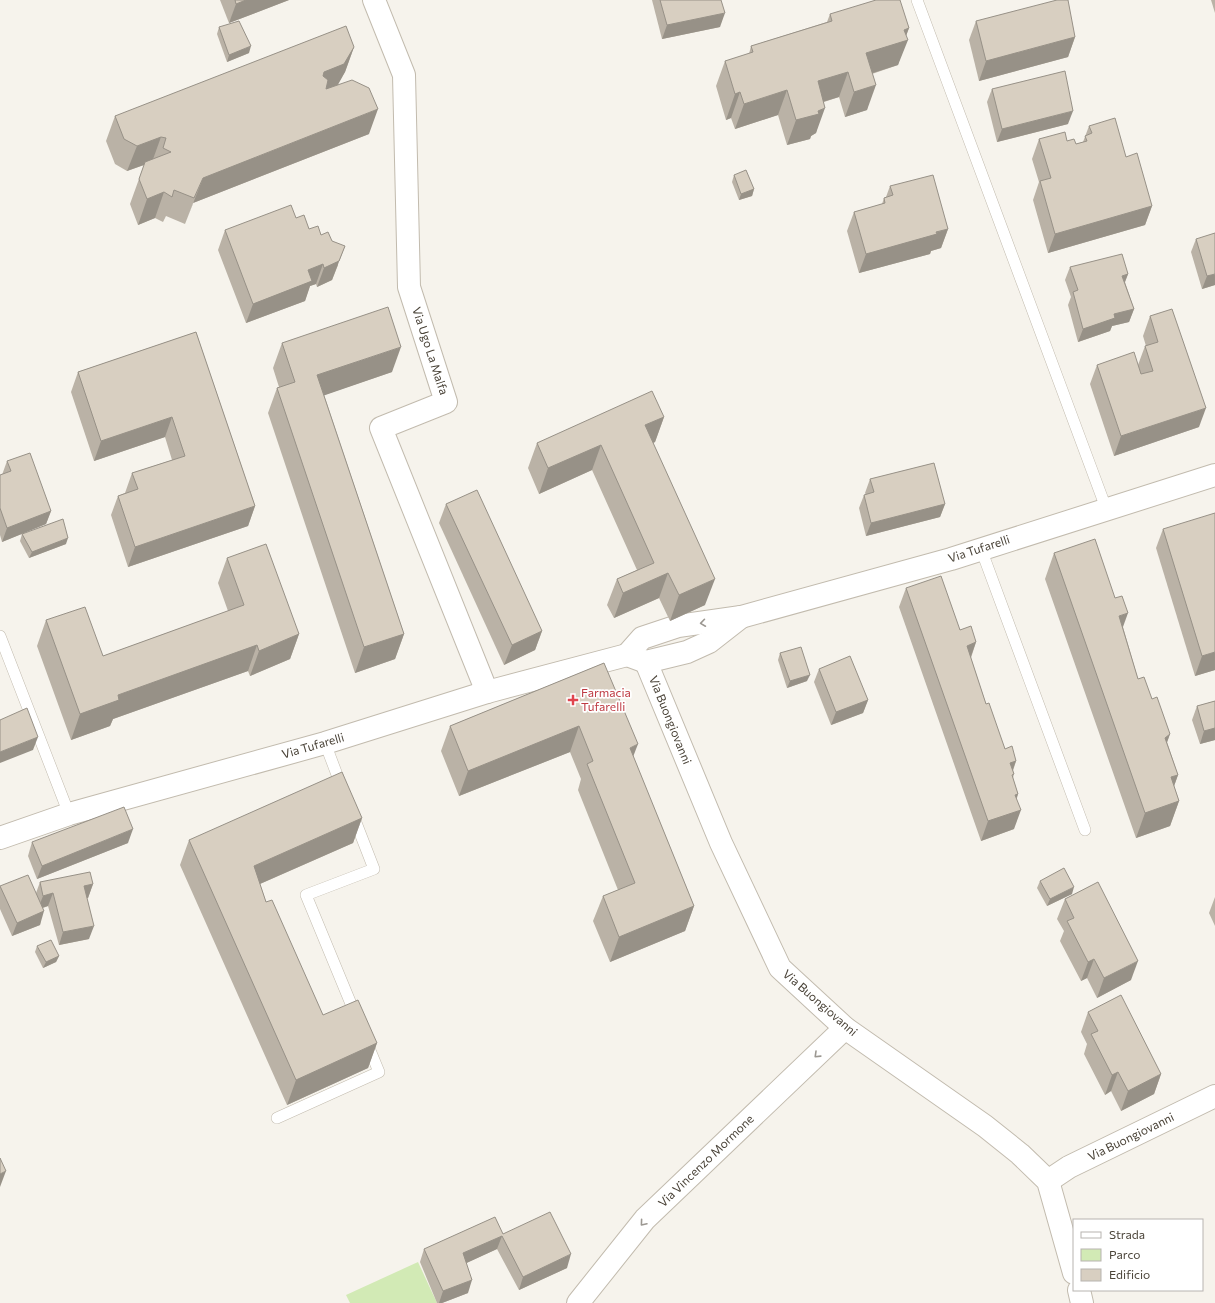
<svg xmlns="http://www.w3.org/2000/svg" width="1215" height="1303" viewBox="0 0 1215 1303" font-family="Commissioner,sans-serif">
<rect width="100%" height="100%" fill="#f6f3ec"/>
<!-- green -->
<polygon fill="#d2eab5" points="418,1262 437,1303 350,1303 346,1295"/>
<g fill="none" stroke-linecap="round" stroke-linejoin="round">
<!-- lane casing -->
<g stroke="#c2bbae" stroke-width="12">
<g id="lane">
<polyline points="917,0 1106,508"/>
<polyline points="981,549 1085,830"/>
<polyline points="0,636 69,814"/>
<polyline points="325,743 342,788"/>
<polyline points="353,815 374,869 306,895 356,1016"/>
<polyline points="277,1118 379,1072 367,1043"/>
</g>
</g>
<!-- street casing -->
<g stroke="#c2bbae" stroke-width="24">
<g id="street">
<polyline points="374,0 404,75 409,287 446,402 381,428 487,692"/>
<polyline points="627,655 642,638 678,626 741,617 951,559 1215,475"/>
<polyline points="646,662 721,843 780,968 845,1028 985,1126 1020,1154 1048,1181 1074,1273"/>
<polyline points="0,838 69,814 325,743 487,692 627,655 646,662 687,652 709,642 741,617"/>
<polyline points="1048,1181 1069,1167 1215,1096"/>
<polyline points="1079,1290 1082,1303"/>
<polyline points="578,1303 645,1219 845,1028"/>
</g>
</g>
<!-- lane -->
<use href="#lane" stroke="#fff" stroke-width="11"/>
<!-- street -->
<use href="#street" stroke="#fff" stroke-width="22"/>
</g>
<!-- wall -->
<g fill="#bab2a6">
<polygon points="220,0 289,0 229,23"/>
<polygon points="652,0 721,0 720,27 662,39"/>
<polygon points="1211,0 1215,0 1215,13"/>
<polygon points="830,14 909,28 906,36 898,65 872,74 867,110 845,117 839,97 824,102 816,133 811,136 810,139 787,145 778,115 735,129 731,118 726,120 716,86 725,61 749,54 751,46 827,22"/>
<polygon points="976,21 1075,37 1068,57 979,81 969,40"/>
<polygon points="219,27 249,53 227,62 217,34"/>
<polygon points="354,47 345,72 337,85 369,134 193,203 185,224 166,216 163,222 155,218 138,225 130,204 144,165 127,171 115,164 106,141 115,116"/>
<polygon points="992,89 1068,124 997,142 987,102"/>
<polygon points="1089,126 1126,157 1152,206 1145,225 1048,253 1033,200 1039,182 1032,159 1039,139 1067,141 1076,144 1083,142"/>
<polygon points="734,175 754,189 752,196 739,200 732,182"/>
<polygon points="890,186 948,229 941,248 931,251 930,254 859,273 847,231 854,212 882,204 884,198 886,197"/>
<polygon points="309,229 321,235 338,265 332,280 317,287 316,284 310,286 305,301 246,323 218,250 225,230"/>
<polygon points="1196,239 1215,285 1202,289 1191,252"/>
<polygon points="1070,267 1128,274 1125,282 1134,309 1129,322 1112,326 1110,331 1078,342 1068,305 1071,297 1065,280"/>
<polygon points="1150,316 1199,427 1114,456 1090,384 1097,365 1138,365 1145,346 1146,346 1143,336"/>
<polygon points="196,332 255,506 248,526 128,567 111,515 118,496 125,493 132,473 172,460 165,437 94,461 71,392 78,372"/>
<polygon points="282,343 392,372 324,395 404,634 395,659 355,673 268,413 277,388 279,387 273,368"/>
<polygon points="664,417 655,442 653,443 705,605 670,621 659,598 614,618 607,605 617,579 637,570 592,470 539,494 528,468 537,443"/>
<polygon points="7,461 51,511 46,524 2,542 0,535 0,475 2,475"/>
<polygon points="870,479 945,504 940,517 866,536 859,508 864,495 866,495 865,493"/>
<polygon points="446,504 542,631 535,650 504,665 439,523"/>
<polygon points="1163,529 1215,670 1195,676 1156,548"/>
<polygon points="22,534 66,544 29,558 20,541"/>
<polygon points="1054,553 1123,627 1138,679 1152,699 1170,734 1167,742 1178,775 1174,786 1179,801 1170,826 1136,838 1045,579"/>
<polygon points="227,558 299,634 290,659 250,676 248,671 113,719 110,726 71,740 37,646 46,620 103,656 228,611 218,583"/>
<polygon points="906,588 976,642 971,658 986,704 1005,749 1016,761 1013,771 1014,774 1013,778 1018,794 1017,798 1014,829 981,841 899,607"/>
<polygon points="780,653 807,681 787,688 778,660"/>
<polygon points="604,663 633,757 694,906 685,931 610,962 593,921 603,896 618,890 578,790 581,779 570,752 459,796 441,751 450,726"/>
<polygon points="819,669 868,700 863,713 831,725 814,682"/>
<polygon points="1215,701 1215,740 1200,744 1192,720 1197,706"/>
<polygon points="362,818 353,843 260,884 266,902 323,1015 377,1043 368,1068 287,1105 180,865 189,840"/>
<polygon points="32,842 128,843 37,879 28,856"/>
<polygon points="1040,881 1072,894 1047,906 1037,888"/>
<polygon points="40,882 93,884 88,898 87,898 89,939 59,945 48,906 43,908 40,925 12,936 0,909 0,886 36,893"/>
<polygon points="1215,897 1215,926 1209,913"/>
<polygon points="1065,899 1131,980 1097,998 1087,978 1081,981 1060,941 1064,931 1057,919"/>
<polygon points="37,946 59,956 56,962 43,968 35,952"/>
<polygon points="1088,1012 1161,1074 1154,1094 1121,1111 1111,1091 1105,1095 1084,1054 1087,1044 1081,1032"/>
<polygon points="503,1234 567,1268 519,1290 497,1249 466,1263 468,1293 442,1303 437,1303 420,1262 424,1249"/>
</g>
<!-- shaded-wall -->
<g fill="#979187">
<polygon points="246,0 289,0 229,23 236,4"/>
<polygon points="725,13 720,27 662,39 667,25"/>
<polygon points="909,28 904,41 908,40 898,65 857,78 866,53 904,30"/>
<polygon points="1075,37 1068,57 979,81 986,61"/>
<polygon points="251,46 249,53 227,62 229,55"/>
<polygon points="354,47 345,72 335,90 315,97 324,72"/>
<polygon points="848,72 839,97 809,106 818,81"/>
<polygon points="876,85 867,110 845,117 854,92"/>
<polygon points="787,90 778,115 735,129 744,104"/>
<polygon points="740,92 731,118 726,120 735,94"/>
<polygon points="825,108 816,133 811,136 810,139 787,145 796,120"/>
<polygon points="378,109 369,134 193,203 185,224 203,178"/>
<polygon points="1073,111 1068,124 997,142 1002,129"/>
<polygon points="161,137 152,162 127,171 137,146"/>
<polygon points="754,189 752,196 739,200 741,194"/>
<polygon points="164,192 155,218 138,225 147,199"/>
<polygon points="1152,206 1145,225 1048,253 1055,234"/>
<polygon points="948,229 941,248 931,251 930,254 859,273 866,254"/>
<polygon points="345,246 332,280 317,287 324,268"/>
<polygon points="323,264 316,284 310,286 305,301 246,323 253,304 308,270"/>
<polygon points="1128,274 1123,287 1122,276"/>
<polygon points="1215,274 1215,285 1202,289 1207,276"/>
<polygon points="1134,309 1129,322 1112,326 1110,331 1078,342 1083,329 1114,314"/>
<polygon points="401,347 392,372 308,401 317,375"/>
<polygon points="1206,408 1199,427 1114,456 1121,436"/>
<polygon points="172,417 165,437 94,461 101,441"/>
<polygon points="664,417 655,442 635,451 645,425"/>
<polygon points="601,445 592,470 539,494 548,468"/>
<polygon points="945,504 940,517 866,536 871,523"/>
<polygon points="255,506 248,526 128,567 135,547"/>
<polygon points="51,511 46,524 2,542 7,528"/>
<polygon points="68,538 66,544 29,558 32,552"/>
<polygon points="668,573 659,598 614,618 623,593"/>
<polygon points="715,579 705,605 670,621 679,595"/>
<polygon points="1128,613 1119,638 1119,616"/>
<polygon points="542,631 535,650 504,665 512,645"/>
<polygon points="299,634 290,659 250,676 259,651"/>
<polygon points="404,634 395,659 355,673 364,647"/>
<polygon points="976,642 969,662 967,646"/>
<polygon points="257,645 248,671 113,719 110,726 71,740 80,714 118,695"/>
<polygon points="1215,652 1215,670 1195,676 1202,656"/>
<polygon points="810,675 807,681 787,688 790,681"/>
<polygon points="868,700 863,713 831,725 836,712"/>
<polygon points="579,726 570,752 459,796 468,771"/>
<polygon points="1215,728 1215,740 1200,744 1204,731"/>
<polygon points="1170,734 1161,759 1165,738"/>
<polygon points="38,737 33,750 0,763 0,752"/>
<polygon points="638,744 628,770 630,748"/>
<polygon points="1016,761 1009,780 1010,763"/>
<polygon points="1178,775 1169,800 1171,777"/>
<polygon points="1018,794 1011,813 1021,810 1014,829 981,841 988,821 1015,795"/>
<polygon points="1179,801 1170,826 1136,838 1145,813"/>
<polygon points="362,818 353,843 244,891 254,866"/>
<polygon points="133,829 128,843 37,879 42,866"/>
<polygon points="93,884 88,898 79,900 84,886"/>
<polygon points="1074,887 1072,894 1047,906 1050,899"/>
<polygon points="53,893 48,906 38,909 43,896"/>
<polygon points="694,906 685,931 610,962 619,937"/>
<polygon points="44,911 40,925 12,936 17,923"/>
<polygon points="94,926 89,939 59,945 63,932"/>
<polygon points="59,956 56,962 43,968 46,962"/>
<polygon points="1094,959 1087,978 1081,981 1088,962"/>
<polygon points="1138,961 1131,980 1097,998 1104,978"/>
<polygon points="377,1043 368,1068 287,1105 296,1080"/>
<polygon points="1118,1072 1111,1091 1105,1095 1112,1075"/>
<polygon points="1161,1074 1154,1094 1121,1111 1128,1091"/>
<polygon points="6,1171 0,1187 0,1174"/>
<polygon points="502,1236 497,1249 458,1267 463,1253"/>
<polygon points="571,1254 567,1268 519,1290 523,1277"/>
<polygon points="472,1280 468,1293 442,1303 439,1303 443,1291"/>
</g>
<!-- building -->
<g fill="#d8cfc1" stroke="#979187">
<polygon points="235,0 246,0 236,4"/>
<polygon points="660,0 721,0 725,13 667,25"/>
<polygon points="876,0 900,0 909,28 904,30 908,40 866,53 876,85 854,92 848,72 818,81 825,108 818,111 819,114 796,120 787,90 744,104 740,92 735,94 725,61 753,52 751,46 832,21 830,14"/>
<polygon points="1057,0 1068,0 1075,37 986,61 976,21"/>
<polygon points="239,21 251,46 229,55 219,27"/>
<polygon points="346,26 354,47 344,64 324,72 323,76 328,80 326,89 352,80 369,88 378,109 203,178 194,198 174,190 172,197 164,192 147,199 139,179 145,162 171,152 163,148 166,138 161,137 137,146 124,139 115,116"/>
<polygon points="1065,71 1073,111 1002,129 992,89"/>
<polygon points="1115,118 1126,157 1137,153 1152,206 1055,234 1040,181 1051,178 1039,139 1065,132 1067,141 1074,139 1076,144 1087,141 1085,136 1092,133 1089,126"/>
<polygon points="746,170 754,189 741,194 734,175"/>
<polygon points="933,175 948,229 936,232 937,234 866,254 854,212 885,203 884,198 893,195 890,186"/>
<polygon points="291,205 296,218 304,215 309,229 318,226 321,235 328,232 332,241 345,246 339,261 324,268 323,264 308,270 312,281 253,304 225,230"/>
<polygon points="1215,233 1215,274 1207,276 1196,239"/>
<polygon points="1122,254 1128,274 1122,276 1134,309 1114,314 1115,318 1083,329 1073,292 1078,290 1070,267"/>
<polygon points="388,307 401,347 317,375 404,634 364,647 277,388 295,382 282,343"/>
<polygon points="1172,309 1206,408 1121,436 1097,365 1134,352 1141,374 1153,371 1145,346 1158,342 1150,316"/>
<polygon points="196,332 255,506 135,547 118,496 138,489 132,473 185,456 172,417 101,441 78,372"/>
<polygon points="652,391 664,417 645,425 715,579 679,595 668,573 623,593 617,579 654,563 601,445 548,468 537,443"/>
<polygon points="30,453 51,511 7,528 0,508 0,475 11,471 7,461"/>
<polygon points="934,463 945,504 871,523 864,495 874,492 870,479"/>
<polygon points="477,490 542,631 512,645 446,504"/>
<polygon points="1215,513 1215,652 1202,656 1163,529"/>
<polygon points="63,519 68,538 32,552 22,534"/>
<polygon points="1095,539 1115,598 1122,596 1128,613 1119,616 1138,679 1144,677 1152,699 1157,697 1170,734 1165,738 1178,775 1171,777 1179,801 1145,813 1054,553"/>
<polygon points="266,544 299,634 259,651 257,645 118,695 119,700 80,714 46,620 85,607 103,656 244,605 227,558"/>
<polygon points="941,576 960,630 971,626 976,642 967,646 986,704 989,703 1005,749 1012,746 1016,761 1010,763 1014,774 1012,775 1018,794 1015,795 1021,810 988,821 906,588"/>
<polygon points="801,647 810,675 790,681 780,653"/>
<polygon points="850,656 868,700 836,712 819,669"/>
<polygon points="604,663 638,744 630,748 694,906 619,937 603,896 635,883 587,764 593,761 579,726 468,771 450,726"/>
<polygon points="1215,701 1215,728 1204,731 1197,706"/>
<polygon points="27,708 38,737 0,752 0,720"/>
<polygon points="342,772 362,818 254,866 266,902 272,900 323,1015 358,1000 377,1043 296,1080 189,840"/>
<polygon points="124,807 133,829 42,866 32,842"/>
<polygon points="1064,868 1074,887 1050,899 1040,881"/>
<polygon points="90,872 93,884 84,886 94,926 63,932 53,893 43,896 40,882"/>
<polygon points="28,875 44,911 17,923 0,886"/>
<polygon points="1098,882 1138,961 1104,978 1094,959 1088,962 1067,921 1074,918 1065,899"/>
<polygon points="51,940 59,956 46,962 37,946"/>
<polygon points="1121,995 1161,1074 1128,1091 1118,1072 1112,1075 1091,1034 1098,1031 1088,1012"/>
<polygon points="0,1158 6,1171 0,1174"/>
<polygon points="550,1212 571,1254 523,1277 502,1236 463,1253 472,1280 443,1291 424,1249 495,1217 503,1234"/>
</g>
<!-- one-way arrows -->
<defs><path id="oneway-chevron" d="M-2-3.5L2.5 0L-2 3.5" fill="none" stroke-width="1.6" stroke-linecap="round" stroke-linejoin="round"/></defs>
<g stroke="#9c9892">
<use href="#oneway-chevron" transform="translate(703 623) rotate(172)"/>
<use href="#oneway-chevron" transform="translate(817 1055) rotate(136)"/>
<use href="#oneway-chevron" transform="translate(643 1223) rotate(130)"/>
</g>
<!-- markers -->
<path fill="#e0444e" stroke="#fff" stroke-width="1.5" d="M571 694h4v4h4v4h-4v4h-4v-4h-4v-4h4z"/>
<g text-anchor="middle" stroke-width="3.5" stroke-linejoin="round" paint-order="stroke">
<!-- street labels -->
<g font-size="12" fill="#4b4439" stroke="#fff">
<text transform="translate(430 351) rotate(72)" y="4">Via Ugo La Malfa</text>
<text transform="translate(979 549) rotate(-18)" y="4">Via Tufarelli</text>
<text transform="translate(670 720) rotate(68)" y="4">Via Buongiovanni</text>
<text transform="translate(313 746) rotate(-16)" y="4">Via Tufarelli</text>
<text transform="translate(820 1003) rotate(41)" y="4">Via Buongiovanni</text>
<text transform="translate(1131 1137) rotate(-26)" y="4">Via Buongiovanni</text>
<text transform="translate(706 1161) rotate(-44)" y="4">Via Vincenzo Mormone</text>
</g>
<!-- health labels -->
<g font-size="12" fill="#be3a42" stroke="#fff" text-anchor="start">
<text x="581" y="697">Farmacia<tspan x="581" dy="14">Tufarelli</tspan></text>
</g>
</g>
<!-- legend -->
<rect x="1073" y="1219" width="130" height="72" fill="#ffffff" stroke="#b7b4b0"/>
<rect x="1081" y="1232" width="20" height="6" fill="#ffffff" stroke="#b7b4b0"/>
<text x="1109" y="1239" font-size="12" fill="#4b4439">Strada</text>
<rect x="1081" y="1249" width="20" height="12" fill="#d2eab5" stroke="#b7b4b0"/>
<text x="1109" y="1259" font-size="12" fill="#4b4439">Parco</text>
<rect x="1081" y="1269" width="20" height="12" fill="#d8cfc1" stroke="#b7b4b0"/>
<text x="1109" y="1279" font-size="12" fill="#4b4439">Edificio</text>
</svg>
